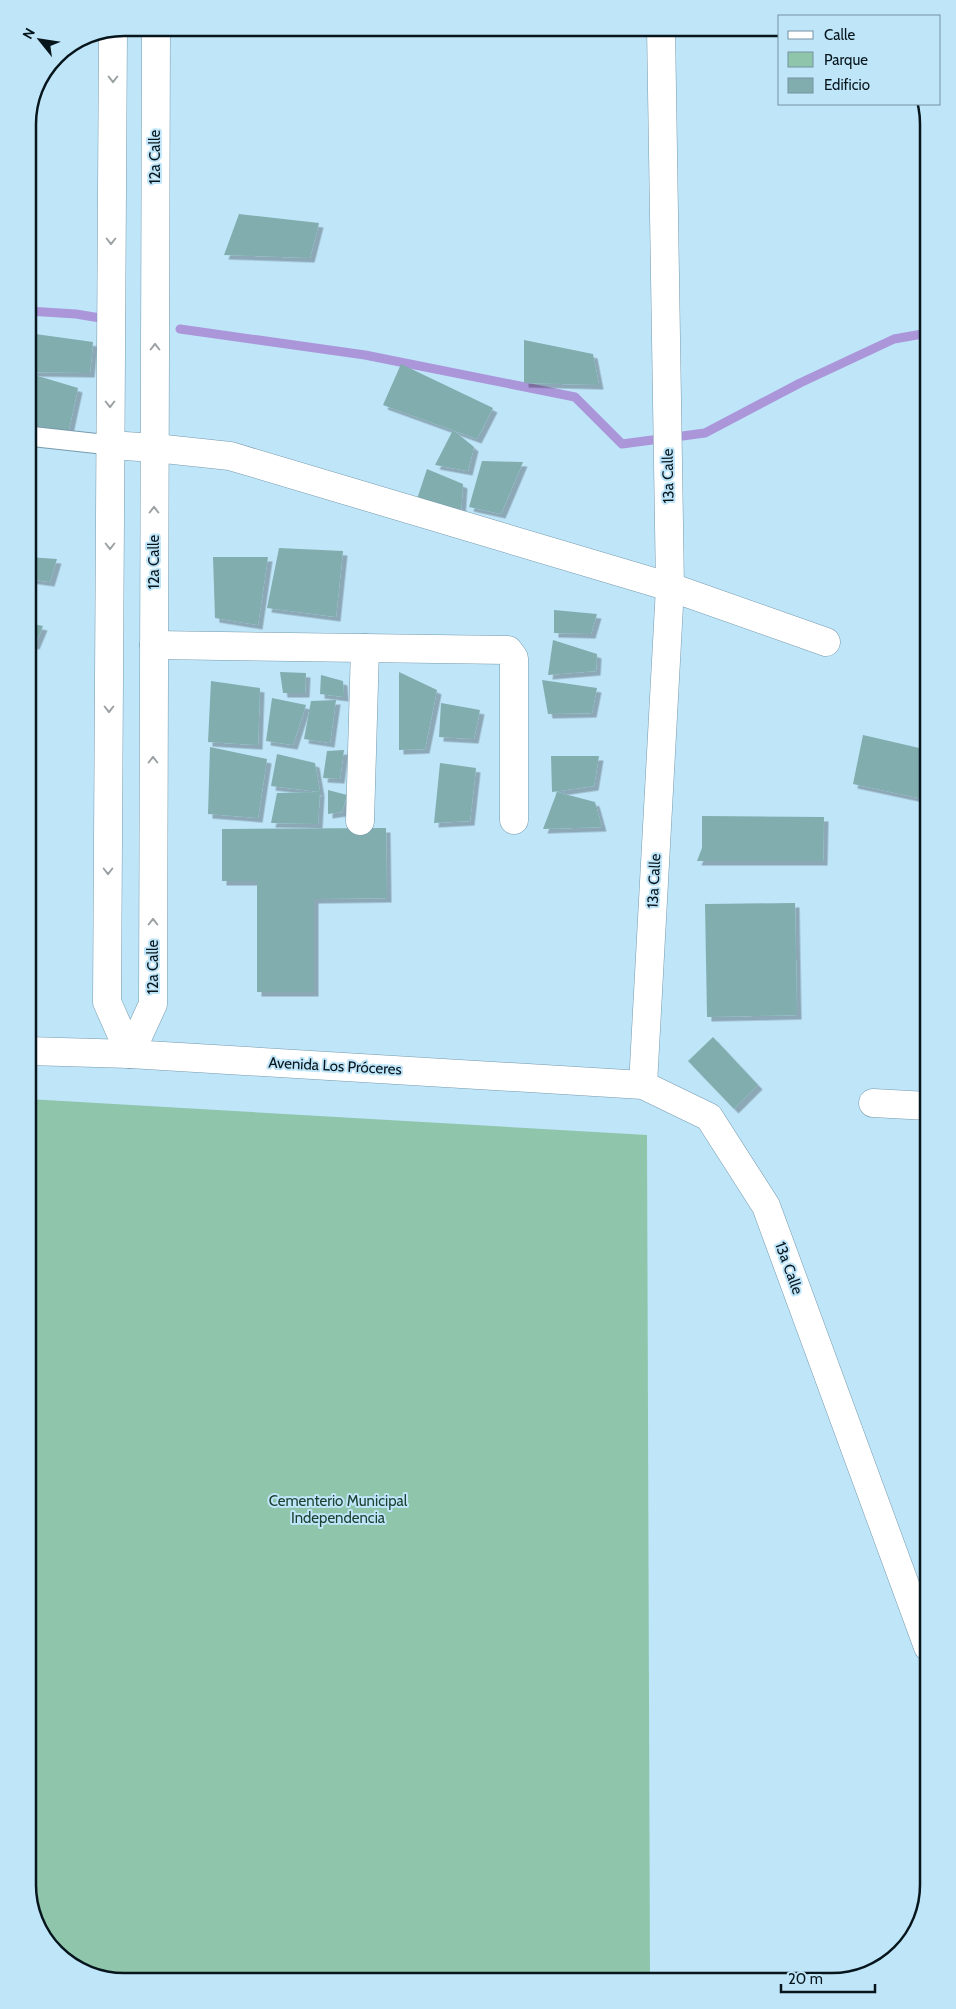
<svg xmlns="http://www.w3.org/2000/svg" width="956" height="2009" viewBox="0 0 956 2009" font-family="Cabin,sans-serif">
<defs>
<filter id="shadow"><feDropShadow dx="4.5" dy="4.5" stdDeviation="0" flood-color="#0004"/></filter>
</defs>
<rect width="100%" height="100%" fill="#bfe5f9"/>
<!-- green -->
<polygon fill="#8fc5ab" points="28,1099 647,1135 650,1981 119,1981 66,1962 35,1921 28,1884"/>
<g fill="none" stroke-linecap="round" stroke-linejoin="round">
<!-- stream -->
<g stroke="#aa96d9" stroke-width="9">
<polyline points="28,311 76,314 100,318"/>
<polyline points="180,329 365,355 575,397 622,444 705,433 800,383 894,339 928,333"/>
</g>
</g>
<!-- building -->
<g fill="#81adae" filter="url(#shadow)">
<polygon points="239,214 319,223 310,258 224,255"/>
<polygon points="28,333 93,342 90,373 28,372"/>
<polygon points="524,340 593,354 599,385 524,383"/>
<polygon points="401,364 493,408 477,439 383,405"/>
<polygon points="28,373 78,388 68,434 28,428"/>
<polygon points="453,430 474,447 468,471 435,465"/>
<polygon points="482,461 523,462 501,514 469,507"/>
<polygon points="427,469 463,484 461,513 417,499"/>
<polygon points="279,548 343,551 336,617 267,608"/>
<polygon points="28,557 57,559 50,582 28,579"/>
<polygon points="213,557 268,557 258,625 215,618"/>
<polygon points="554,610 597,614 591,634 554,633"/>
<polygon points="28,623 43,626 35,645 28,644"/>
<polygon points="553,640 597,654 596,671 548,675"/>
<polygon points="280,672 306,673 305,693 283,693"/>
<polygon points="399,672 437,690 425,749 399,750"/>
<polygon points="321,675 343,681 344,697 320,694"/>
<polygon points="542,680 597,688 592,713 548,714"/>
<polygon points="211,681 260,688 258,745 208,742"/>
<polygon points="272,698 306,705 293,745 266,741"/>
<polygon points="336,700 330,743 304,739 311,701"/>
<polygon points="441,703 480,710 474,739 439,737"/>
<polygon points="863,735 928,750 928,800 853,784"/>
<polygon points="210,747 267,759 258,818 208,814"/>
<polygon points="344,750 340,779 323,778 327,751"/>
<polygon points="277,754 315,763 320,792 271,786"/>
<polygon points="551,756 599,756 594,786 552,792"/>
<polygon points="440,763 476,768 470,821 434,823"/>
<polygon points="328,790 347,795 342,812 328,814"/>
<polygon points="320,792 318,824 271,823 277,793"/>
<polygon points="557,792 595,802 602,827 543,829"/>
<polygon points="702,816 824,817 823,861 697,861 702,848"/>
<polygon points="386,828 387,898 314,899 314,992 257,992 257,881 222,881 222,829"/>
<polygon points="928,890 928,903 924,902"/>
<polygon points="795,903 797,1015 707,1017 705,904"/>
<polygon points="713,1037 758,1085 734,1109 688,1061"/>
</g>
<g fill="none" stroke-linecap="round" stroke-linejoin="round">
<!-- service casing -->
<g stroke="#769aad" stroke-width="21">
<polyline id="service" points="28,436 110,445"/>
</g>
<!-- minor casing -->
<g stroke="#769aad" stroke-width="29">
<g id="minor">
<polyline points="113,30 107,1002 130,1054"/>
<polyline points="110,445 155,448 230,456 670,587 826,642"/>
<polyline points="154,645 508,650 514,658 514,820"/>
<polyline points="360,821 365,648"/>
<polyline points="28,1051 130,1054 643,1085 709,1117 766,1206 928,1647"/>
<polyline points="130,1054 153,1004 156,28"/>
<polyline points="873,1103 928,1106"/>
</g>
</g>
<!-- tertiary casing -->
<g stroke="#769aad" stroke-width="29">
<polyline id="tertiary" points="643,1085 670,587 661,28"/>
</g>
<!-- service -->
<use href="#service" stroke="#fff" stroke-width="19"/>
<!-- minor -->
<use href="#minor" stroke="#fff" stroke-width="28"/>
<!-- tertiary -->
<use href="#tertiary" stroke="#fff" stroke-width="28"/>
</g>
<!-- one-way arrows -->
<defs><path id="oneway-chevron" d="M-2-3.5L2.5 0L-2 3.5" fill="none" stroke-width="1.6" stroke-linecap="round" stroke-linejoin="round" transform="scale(1.25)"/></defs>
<g stroke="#9ca1a4">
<use href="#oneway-chevron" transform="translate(113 79) rotate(90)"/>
<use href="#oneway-chevron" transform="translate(111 241) rotate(90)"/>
<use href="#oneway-chevron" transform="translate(155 347) rotate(-90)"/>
<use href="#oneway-chevron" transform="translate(110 404) rotate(90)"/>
<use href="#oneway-chevron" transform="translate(154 510) rotate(-90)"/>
<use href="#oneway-chevron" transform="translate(110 546) rotate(90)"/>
<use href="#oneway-chevron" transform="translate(109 709) rotate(90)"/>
<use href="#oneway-chevron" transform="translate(153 760) rotate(-90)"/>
<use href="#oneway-chevron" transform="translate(108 871) rotate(90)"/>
<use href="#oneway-chevron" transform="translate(153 922) rotate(-90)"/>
</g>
<g text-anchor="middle" stroke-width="4" stroke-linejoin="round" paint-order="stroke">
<!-- street labels -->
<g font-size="15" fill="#07151c" stroke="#bfe5f9">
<text transform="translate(155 157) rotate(-90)" y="5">12a Calle</text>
<text transform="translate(668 476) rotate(-91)" y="5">13a Calle</text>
<text transform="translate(154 562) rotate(-90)" y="5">12a Calle</text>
<text transform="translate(654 881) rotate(-87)" y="5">13a Calle</text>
<text transform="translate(153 967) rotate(-90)" y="5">12a Calle</text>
<text transform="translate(335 1066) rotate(3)" y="5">Avenida Los Próceres</text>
<text transform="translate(789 1268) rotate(70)" y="5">13a Calle</text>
</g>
<!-- park labels -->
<g font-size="15" fill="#1c4131" stroke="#bfe5f9">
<text x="338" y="1506">Cementerio Municipal<tspan x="338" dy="17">Independencia</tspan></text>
</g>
</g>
<!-- crop -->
<path d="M0 0H956V2009H0ZM124 36H832A88 88 0 0 1 920 124V1885A88 88 0 0 1 832 1973H124A88 88 0 0 1 36 1885V124A88 88 0 0 1 124 36Z" fill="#bfe5f9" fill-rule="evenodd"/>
<path fill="none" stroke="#07151c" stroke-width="2.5" d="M124 36H832A88 88 0 0 1 920 124V1885A88 88 0 0 1 832 1973H124A88 88 0 0 1 36 1885V124A88 88 0 0 1 124 36Z"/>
<!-- legend -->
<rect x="778" y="15" width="162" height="90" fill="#bfe5f9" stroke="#7592a1"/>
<rect x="788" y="31" width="25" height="8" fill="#ffffff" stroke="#7592a1"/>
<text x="824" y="40" font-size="15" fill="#07151c">Calle</text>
<rect x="788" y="52" width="25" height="15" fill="#8fc5ab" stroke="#7592a1"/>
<text x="824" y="65" font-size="15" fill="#07151c">Parque</text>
<rect x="788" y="78" width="25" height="15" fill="#81adae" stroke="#7592a1"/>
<text x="824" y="90" font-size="15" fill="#07151c">Edificio</text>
<!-- north arrow -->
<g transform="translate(40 40) rotate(300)" stroke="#bfe5f9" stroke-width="4" paint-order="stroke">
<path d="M0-4L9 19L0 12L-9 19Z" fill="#07151c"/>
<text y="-8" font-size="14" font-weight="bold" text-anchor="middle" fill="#07151c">N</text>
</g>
<!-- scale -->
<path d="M781 1984v8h94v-8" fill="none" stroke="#07151c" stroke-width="2.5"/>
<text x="788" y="1984" font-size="15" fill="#07151c" stroke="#bfe5f9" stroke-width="4" paint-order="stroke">20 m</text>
</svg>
